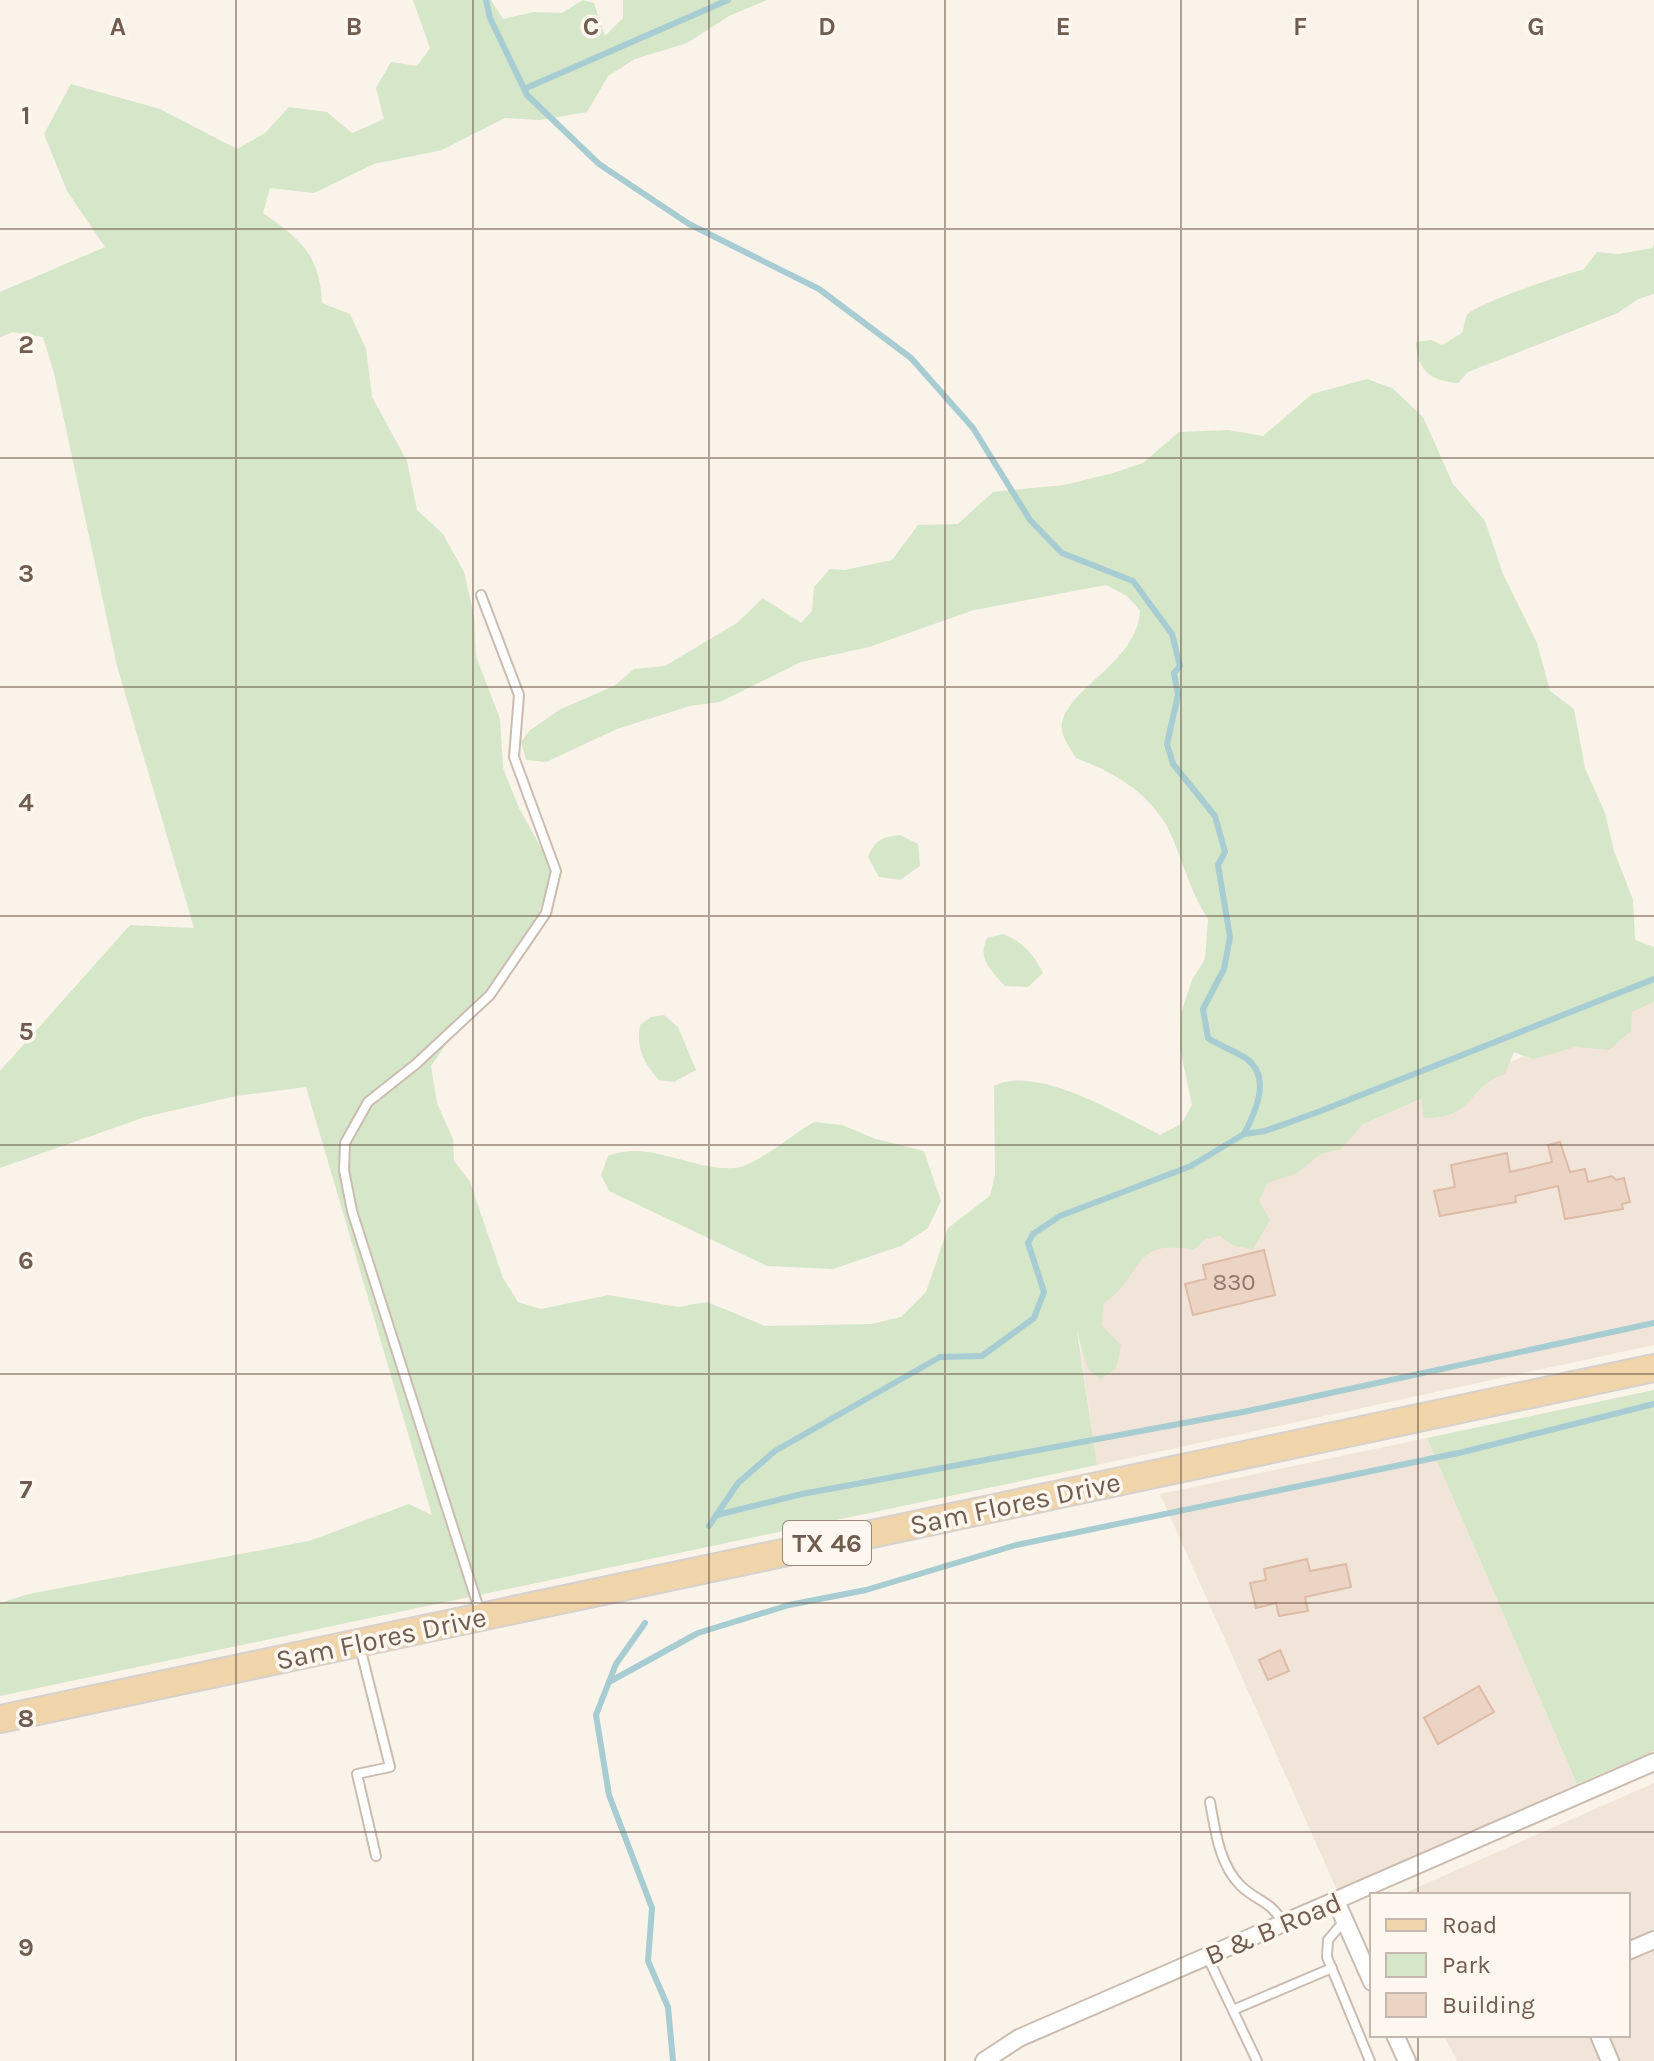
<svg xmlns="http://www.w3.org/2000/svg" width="1654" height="2061" viewBox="0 0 1654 2061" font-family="Karla,sans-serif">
<rect width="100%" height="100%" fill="#faf3e9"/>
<!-- residential -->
<g fill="#f1e5d9">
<polygon points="1654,1002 1654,1345 1097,1465 1066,1248"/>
<polygon points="1427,1438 1577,1784 1346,1888 1336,1888 1160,1494"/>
<polygon points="1654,1783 1654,2061 1457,2061 1444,2035 1628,2035 1628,1895 1400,1895"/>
</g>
<!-- green -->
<g fill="#d5e6c9">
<path d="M413 0H491L503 19 534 12 562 13 583 0 594 3 605 36 623 18V0H767L729 16 687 43 635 59 608 76 587 112 540 120 505 118 442 150 374 164 314 193 270 188 263 213C301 239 320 256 322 303L350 314 366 349 372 397 407 461 417 510 443 534 464 572 474 616 476 656 500 719 503 768 519 808 555 873 536 919 534 938 514 966 459 1026 431 1066 437 1103 453 1139 454 1161 470 1182 503 1278 518 1302 541 1309 609 1295 678 1307 707 1302 765 1326 871 1324 901 1317 926 1292 948 1228 990 1196 995 1174 994 1086C1036 1064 1120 1115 1160 1135L1181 1124 1192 1105 1180 1048 1181 1013 1192 980 1205 959 1208 919C1192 895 1184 866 1173 839 1156 797 1117 773 1076 758 1072 751 1063 739 1062 731 1057 692 1139 664 1140 610L1127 596 1106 585 974 610 869 647 801 662 720 702 690 706 617 729 546 762 526 760 521 742 529 731 559 710 614 686 634 669 665 666 737 623 763 598 801 623 812 611 814 587 830 569 845 570 892 560 918 525 958 524 993 492 1064 485 1113 473 1143 463 1179 432 1228 430 1263 436 1312 394 1367 379 1392 388 1423 417 1453 484 1485 521 1503 574 1537 643 1550 691 1574 709 1585 768 1605 813 1614 851 1633 900 1635 940 1654 947V1002L1632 1012 1631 1031 1609 1050 1575 1047 1533 1059 1514 1052 1505 1074C1467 1086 1475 1119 1424 1118L1421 1099 1363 1124 1341 1149 1321 1154 1297 1173 1267 1183 1259 1201 1270 1220 1253 1249 1234 1246 1220 1236 1206 1239 1193 1250C1131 1237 1143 1277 1103 1304L1102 1326 1121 1345 1116 1369 1100 1379 1088 1369 1077 1331 1097 1465 0 1696V1603L29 1594 309 1541 409 1504 432 1515 306 1087 236 1096 145 1117 0 1168V1071L130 925 194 928 117 666 54 373 43 337 13 332 0 337V292L105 247 67 191 44 134 71 84 160 109 237 149 265 133 289 107 327 112 352 133 384 119 376 88 391 62 417 66 430 48Z"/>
<path d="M1654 244V294L1638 299 1618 313 1468 372 1458 383C1430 381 1417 370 1416 342L1431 340 1442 345 1462 333C1464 328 1465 319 1467 315 1473 305 1569 272 1583 270L1597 252 1619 254 1652 248Z"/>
<path d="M900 835 918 844 920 866 900 880 879 877 868 857C875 840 882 837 900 835Z"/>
<path d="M1003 934C1023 942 1033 954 1043 973L1028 987 1005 986C991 970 977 960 987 938Z"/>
<path d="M664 1015 678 1027 696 1070 674 1082 659 1080C644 1062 636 1050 640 1025L651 1017Z"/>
<path d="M814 1122 842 1125 876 1139 924 1151 941 1201 928 1228 901 1246 833 1269 767 1266 609 1191 601 1175 608 1156C648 1139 692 1171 734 1168 755 1167 794 1133 814 1122Z"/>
<polygon points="1654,1390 1654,1751 1577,1784 1427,1438"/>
</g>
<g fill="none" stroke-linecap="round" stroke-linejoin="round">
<!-- stream -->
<g stroke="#a7ccd2" stroke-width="6">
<path d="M486 0 490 18 527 95 599 164 689 224 819 289 911 358 973 428 1030 520 1062 553 1133 581 1172 634 1180 666 1174 673 1178 695 1167 744 1173 764 1215 816 1225 852 1218 865 1230 937 1224 969 1203 1009 1208 1038C1220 1046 1235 1051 1247 1059 1272 1078 1255 1113 1244 1134"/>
<polyline points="524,89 728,0"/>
<polyline points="717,1515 802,1494 1243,1412 1654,1323"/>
<polyline points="709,1526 738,1483 775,1451 940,1357 982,1356 1034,1318 1044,1292 1028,1243 1033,1234 1060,1216 1191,1166 1244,1134 1265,1131 1318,1112 1654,979"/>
<polyline points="645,1623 616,1664 596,1715 609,1795 652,1908 648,1961 668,2007 673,2061"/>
<polyline points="609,1682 698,1633 789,1605 866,1590 1016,1545 1463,1452 1654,1404"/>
</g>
</g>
<!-- building -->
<g fill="#ecd4c4" stroke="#ddbba7" stroke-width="2">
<polygon points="1560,1142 1570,1172 1585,1169 1588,1182 1612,1176 1616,1180 1624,1178 1630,1202 1622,1204 1623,1209 1565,1219 1558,1186 1515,1196 1516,1202 1440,1216 1434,1191 1455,1187 1451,1165 1507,1153 1510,1172 1552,1162 1548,1145"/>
<polygon points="1264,1250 1275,1295 1193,1315 1185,1284 1206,1279 1203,1265"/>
<polygon points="1307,1559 1310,1571 1346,1564 1351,1587 1305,1597 1308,1611 1279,1616 1276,1603 1256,1608 1250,1583 1266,1580 1264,1569"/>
<polygon points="1280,1650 1289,1671 1268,1680 1259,1660"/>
<polygon points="1479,1686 1494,1712 1438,1744 1424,1718"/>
</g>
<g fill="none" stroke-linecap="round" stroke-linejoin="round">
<!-- service casing -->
<g stroke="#cbbcb0" stroke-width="12">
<g id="service">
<polyline points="480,1612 352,1211 344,1170 345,1143 368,1102 416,1064 490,995 546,913 556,871 514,757 519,695 481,595"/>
<polyline points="360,1647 390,1767 357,1774 376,1856"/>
<path d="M1210 1802C1215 1829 1219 1865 1241 1886 1258 1902 1270 1900 1283 1923"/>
<polyline points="1344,1921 1328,1940 1327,1957 1370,2061"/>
<polyline points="1207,1956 1257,2061"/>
<polyline points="1233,2010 1332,1968"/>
</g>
</g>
<!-- minor casing -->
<g stroke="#cbbcb0" stroke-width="20">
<g id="minor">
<polyline points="1336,1901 1372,1982"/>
<polyline points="1628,1951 1654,1940"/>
<polyline points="1395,2035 1407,2061"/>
<polyline points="1599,2035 1610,2061"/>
<polyline points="984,2061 1019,2038 1654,1762"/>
</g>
</g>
<!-- primary casing -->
<g stroke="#d7d1ce" stroke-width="30">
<polyline id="primary" points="0,1719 1654,1368"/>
</g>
<!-- service -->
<use href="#service" stroke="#fff" stroke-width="8"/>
<!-- minor -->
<use href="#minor" stroke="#fff" stroke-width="16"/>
<!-- primary -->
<use href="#primary" stroke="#f0d5aa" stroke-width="26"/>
</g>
<!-- grid -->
<path fill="none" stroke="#715c50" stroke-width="2" stroke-opacity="0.55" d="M236 0V2061M473 0V2061M709 0V2061M945 0V2061M1181 0V2061M1418 0V1895M0 229H1654M0 458H1654M0 687H1654M0 916H1654M0 1145H1654M0 1374H1654M0 1603H1654M0 1832H1654M1418 2035V2061"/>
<g text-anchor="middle" stroke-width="7" stroke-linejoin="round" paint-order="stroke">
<!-- number labels -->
<g font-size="24" fill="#907a6d">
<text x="1234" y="1290">830</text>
</g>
<!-- shield labels -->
<rect fill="#fdf7ef" stroke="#9b8a80" stroke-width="2" x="783" y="1521" width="88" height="44" rx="6"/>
<g font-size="26" font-weight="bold" fill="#715c50">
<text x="827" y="1552">TX 46</text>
</g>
<!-- street labels -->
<g font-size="28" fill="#715c50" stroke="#fdf7ef">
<text transform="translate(1015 1503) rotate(-12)" y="10">Sam Flores Drive</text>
<text transform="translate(381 1638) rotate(-12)" y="10">Sam Flores Drive</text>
<text transform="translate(1273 1928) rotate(-23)" y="10">B &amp; B Road</text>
</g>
</g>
<g font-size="26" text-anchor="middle" font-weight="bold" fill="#715c50" stroke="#fdf7ef" stroke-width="7" stroke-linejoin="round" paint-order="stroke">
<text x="118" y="35">A</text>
<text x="354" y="35">B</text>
<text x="591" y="35">C</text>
<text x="827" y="35">D</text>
<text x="1063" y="35">E</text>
<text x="1300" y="35">F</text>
<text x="1536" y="35">G</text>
<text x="26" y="124">1</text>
<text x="26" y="353">2</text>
<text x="26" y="582">3</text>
<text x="26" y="811">4</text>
<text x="26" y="1040">5</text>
<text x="26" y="1269">6</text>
<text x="26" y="1498">7</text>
<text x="26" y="1727">8</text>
<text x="26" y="1956">9</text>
</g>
<!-- legend -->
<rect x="1370" y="1893" width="260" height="144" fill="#fdf7ef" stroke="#c5b9af" stroke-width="2"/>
<rect x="1386" y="1919" width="40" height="12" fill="#f0d5aa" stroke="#c5b9af" stroke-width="2"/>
<text x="1442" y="1933" font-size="24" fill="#715c50">Road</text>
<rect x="1386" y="1953" width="40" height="24" fill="#d5e6c9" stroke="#c5b9af" stroke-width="2"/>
<text x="1442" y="1973" font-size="24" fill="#715c50">Park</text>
<rect x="1386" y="1993" width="40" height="24" fill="#ecd4c4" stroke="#c5b9af" stroke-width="2"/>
<text x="1442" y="2013" font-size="24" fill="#715c50">Building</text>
</svg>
